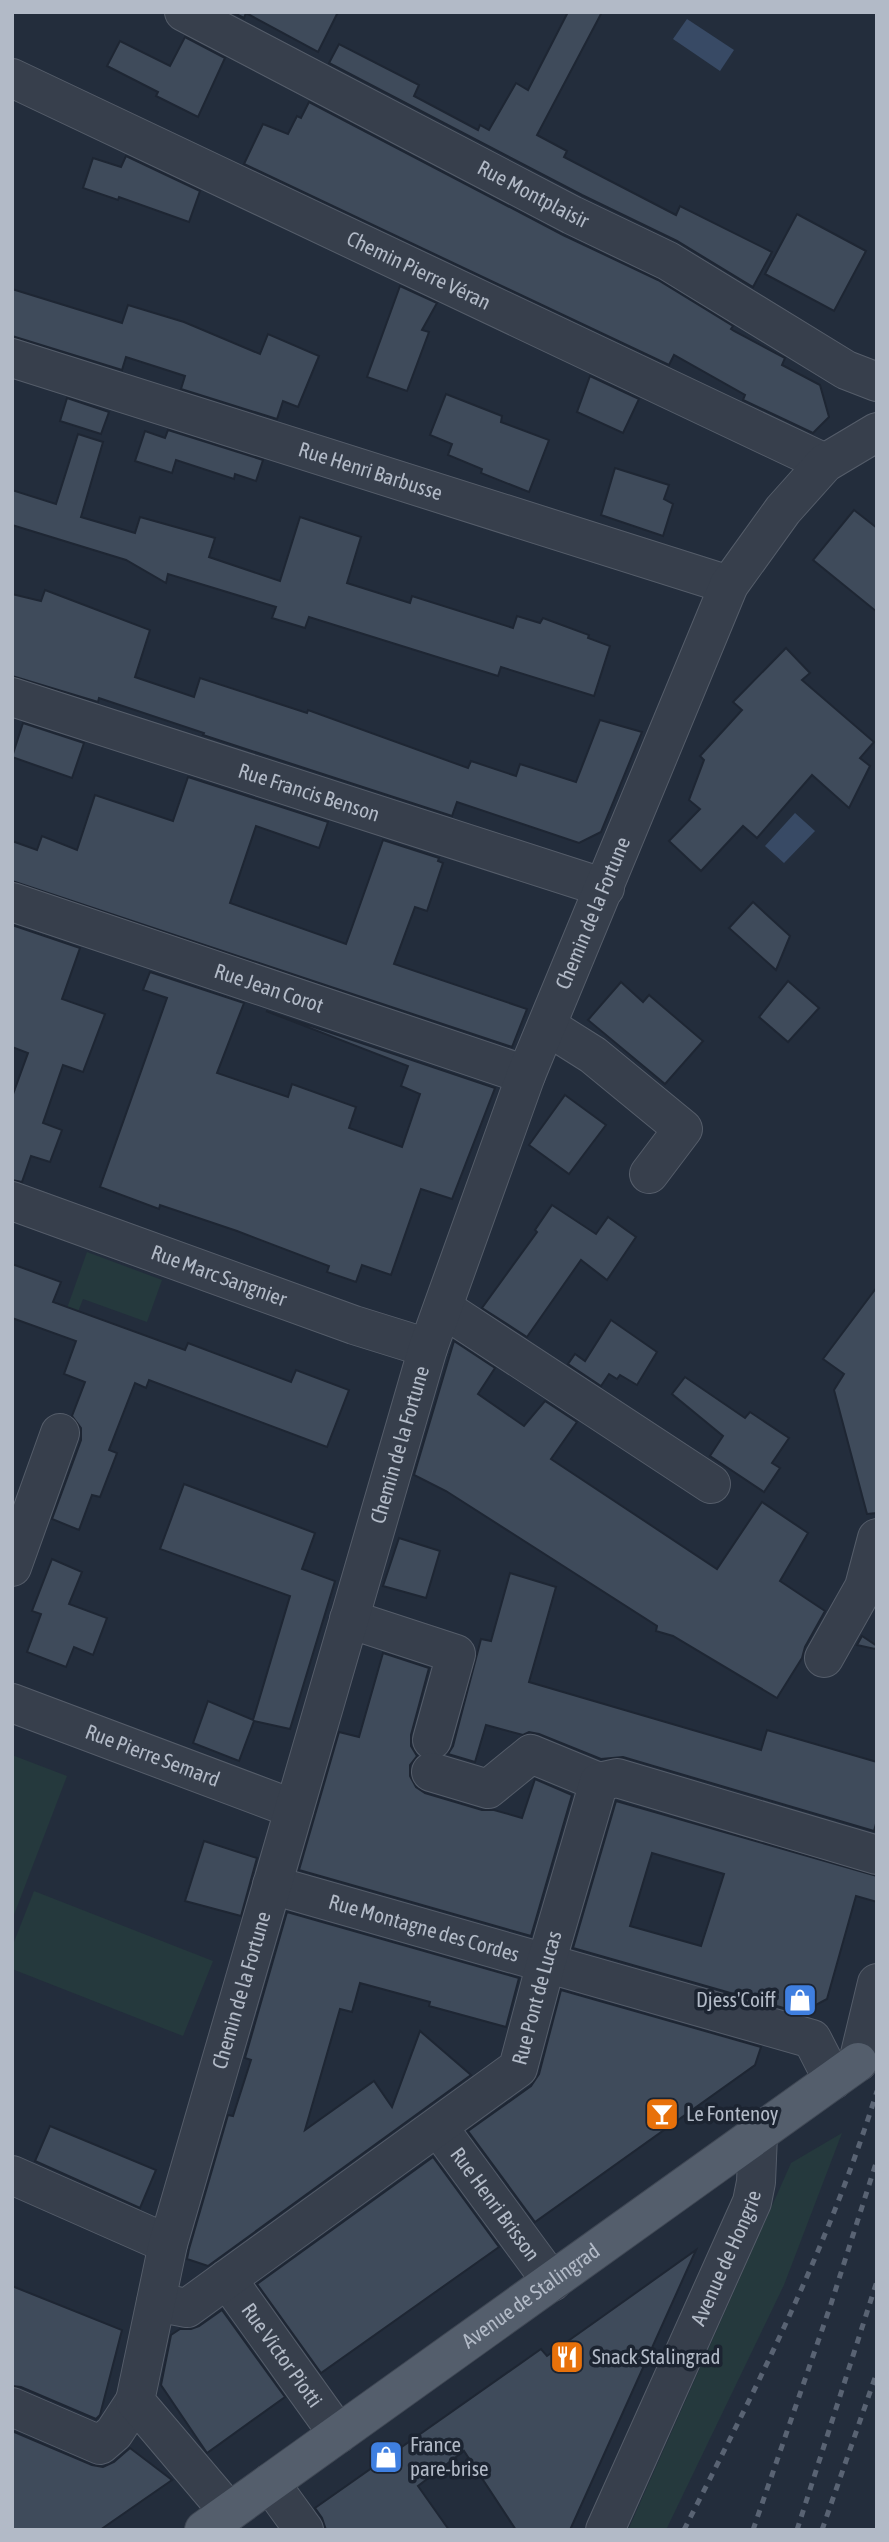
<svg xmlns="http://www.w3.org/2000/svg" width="889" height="2542" viewBox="0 0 889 2542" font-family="'Asap Condensed',sans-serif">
<rect width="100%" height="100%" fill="#232d3c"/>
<!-- green -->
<g fill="#25393d">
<polygon points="87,1252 162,1280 147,1322 83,1299 70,1332 60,1328"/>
<polygon points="12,1755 67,1776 12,1920"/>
<polygon points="34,1891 213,1961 183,2036 12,1969 12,1947"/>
<polygon points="842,2133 784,2285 666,2530 628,2530 791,2163"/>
</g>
<!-- water -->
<g fill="#384a65">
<polygon points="687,19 734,50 720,71 673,39"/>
<polygon points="795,813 815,831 784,863 765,846"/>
</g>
<!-- building -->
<g fill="#3f4b5b" stroke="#1e2633" stroke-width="2" fill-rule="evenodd">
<polygon points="232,12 338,12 318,52 246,13 244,18"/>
<polygon points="568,12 602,12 537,135 567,151 564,157 676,215 680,206 772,252 753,287 677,241 582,195 329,63 339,44 419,85 414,96 478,130 480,125 489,130 516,83 528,90"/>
<polygon points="185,37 225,58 198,117 156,96 158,92 107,66 120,41 170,66"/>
<polygon points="309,102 563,235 658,280 733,326 731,329 734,331 785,358 782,365 820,385 829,417 813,433 743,400 745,395 674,355 669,365 244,164 263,124 288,134 297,116 301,118"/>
<polygon points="126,156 200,191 189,222 119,197 118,200 83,188 93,158 121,167"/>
<polygon points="797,214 866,251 834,311 765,274"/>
<polygon points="400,286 437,303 422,330 429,332 407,391 367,377"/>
<polygon points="12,289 122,323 128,305 184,322 260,354 268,334 319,356 298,407 283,401 277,419 181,389 185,376 126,357 122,370 12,336"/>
<polygon points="590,376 639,399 623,433 577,412"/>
<polygon points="446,394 502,416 501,422 549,440 529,492 481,473 482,469 448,455 452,444 430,435"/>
<polygon points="67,398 109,412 101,434 60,421"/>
<polygon points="168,430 263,460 256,481 235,474 234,479 176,460 172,473 135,461 145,431 165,438"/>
<polygon points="78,434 103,442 81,517 135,533 140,517 215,538 209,557 280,581 300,517 361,537 347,583 410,603 412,596 513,628 517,616 540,623 543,618 589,635 588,638 610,646 594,696 501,667 498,676 309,617 305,628 272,618 276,607 168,574 166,583 126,560 12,525 12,490 56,504"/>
<polygon points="615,468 669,485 664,499 673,504 663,536 601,515"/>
<polygon points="854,510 877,528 877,612 813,560"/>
<polygon points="45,590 150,630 135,677 194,697 200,678 307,713 308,710 468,768 471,761 516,776 520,764 576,782 600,720 642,732 601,832 579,843 457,802 452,816 203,735 204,733 99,698 98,702 12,676 12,594 41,601"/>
<polygon points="786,648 810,673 802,680 874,742 860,758 870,766 849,808 812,775 757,838 743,826 701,871 669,841 700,809 689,800 704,760 700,756 742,710 733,702"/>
<polygon points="23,723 84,743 72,778 12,757"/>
<polygon points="188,777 328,822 319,848 256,826 230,903 346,944 383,840 439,858 438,861 443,863 427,911 415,907 394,964 527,1009 512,1047 12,881 12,841 37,850 42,836 77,850 95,795 173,821"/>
<polygon points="753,902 790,936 776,970 729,928"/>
<polygon points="12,925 80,948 62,999 105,1014 83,1072 63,1065 43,1123 62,1130 50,1162 31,1156 22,1182 12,1180 12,1097 28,1053 12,1047"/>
<polygon points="150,972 244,1003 217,1073 288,1097 292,1084 356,1107 349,1128 402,1147 420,1094 401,1086 408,1066 266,1011 495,1088 452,1199 421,1189 391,1275 362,1265 356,1282 327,1272 329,1266 237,1231 160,1205 159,1209 100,1187 167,998 143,990"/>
<polygon points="788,981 819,1008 788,1042 759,1017"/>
<polygon points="621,982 643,1002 649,995 703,1041 665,1084 588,1020"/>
<polygon points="565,1095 606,1125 569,1174 529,1145"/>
<polygon points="552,1205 596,1234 608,1217 636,1237 607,1280 581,1260 527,1337 482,1308 537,1232 535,1230"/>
<polygon points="12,1264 61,1282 53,1302 185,1350 188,1343 291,1382 296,1370 349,1390 327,1447 149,1380 146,1388 135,1383 109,1450 117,1453 100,1497 92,1495 79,1530 52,1519 81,1440 81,1428 72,1416 85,1382 64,1374 76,1341 12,1318"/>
<polygon points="877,1287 877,1513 867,1514 834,1390 844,1374 823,1359"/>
<polygon points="611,1320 657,1352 637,1385 620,1375 617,1379 609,1374 601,1386 568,1364 575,1354 585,1361"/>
<polygon points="454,1341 495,1368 478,1394 524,1426 545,1401 577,1422 551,1459 717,1569 762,1502 808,1533 780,1581 825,1611 805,1647 802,1658 777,1698 673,1636 656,1631 657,1626 446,1491 414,1475"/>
<polygon points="685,1377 745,1418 750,1412 789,1438 772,1463 780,1468 764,1492 710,1456 723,1436 672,1394"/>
<polygon points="184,1484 315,1533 302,1569 335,1581 290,1729 254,1721 239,1761 193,1743 208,1701 253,1720 290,1596 160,1549"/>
<polygon points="399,1538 440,1551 426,1598 383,1586"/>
<polygon points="52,1559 82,1572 69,1604 107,1618 93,1655 74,1647 66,1667 27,1652 41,1614 32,1611"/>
<polygon points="510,1573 556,1587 529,1682 761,1750 767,1730 877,1762 877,1820 874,1831 623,1757 601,1759 539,1734 529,1732 523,1735 486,1725 475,1762 448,1754 453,1746 481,1639 491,1641"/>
<polygon points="862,1636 877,1646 875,1649 857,1645"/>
<polygon points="383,1653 429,1668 411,1735 411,1746 417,1756 410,1765 410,1776 416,1787 425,1793 482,1810 494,1810 522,1818 535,1779 572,1795 531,1936 299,1870 339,1732 359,1737"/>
<path d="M616 1801 877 1876V1902L856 1896 827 1999 801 2013 573 1948ZM652 1853 724 1874 701 1946 630 1926Z"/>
<polygon points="204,1841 257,1858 241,1916 185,1901"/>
<polygon points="287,1912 519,1978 506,2027 429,2006 430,2002 360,1983 352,2012 340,2009 305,2130 374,2081 392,2107 420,2031 471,2075 208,2266 187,2259 189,2249 228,2115 233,2116 251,2060 245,2058"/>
<polygon points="561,1990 761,2047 755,2065 535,2222 468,2131 531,2086 539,2074"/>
<polygon points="50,2126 156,2170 140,2208 35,2161"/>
<polygon points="433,2157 499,2247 321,2373 257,2284"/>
<polygon points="696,2250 570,2530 516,2530 464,2451 418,2486 449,2530 326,2530 322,2518 315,2508 541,2349 547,2356"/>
<polygon points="12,2286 122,2330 100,2415 96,2419 21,2387 12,2386"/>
<polygon points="222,2310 285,2397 207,2453 161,2385 171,2335 180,2329 191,2329 199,2326"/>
<polygon points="12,2431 92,2465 103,2467 114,2462 130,2448 172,2480 100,2530 12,2530"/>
</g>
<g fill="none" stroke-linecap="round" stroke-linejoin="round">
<!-- minor casing -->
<g stroke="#555d6a" stroke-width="40">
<g id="minor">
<path id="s1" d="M184 12 572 215 668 261 846 370 877 382"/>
<path id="s2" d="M12 78 825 463"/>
<path id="s3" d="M12 358 729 585"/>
<path id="s4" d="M12 697 605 888"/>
<path id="s5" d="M12 902 526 1075"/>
<polyline points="547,1026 593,1055 683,1129 649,1174"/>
<path id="s6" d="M12 1201 354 1325 428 1348"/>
<polyline points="443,1308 711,1484"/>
<polyline points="12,1567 60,1433"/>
<polyline points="349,1619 456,1654 432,1740"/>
<polyline points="824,1658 864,1587 877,1538"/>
<path id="s7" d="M12 1703 294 1809"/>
<polyline points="431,1772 488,1789 531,1754 599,1782"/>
<path id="s8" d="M272 1885 812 2039 833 2080"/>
<polyline points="858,2062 877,1983"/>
<path id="s9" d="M438 2127 552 2282"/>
<polyline points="12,2175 168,2244"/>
<path id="s10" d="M227 2279 338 2434"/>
<path id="s11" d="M156 2302 187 2308 518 2068 546 1963 599 1782 617 1778 877 1855"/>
<polyline points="12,2407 100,2445 114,2433 135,2401"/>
<polyline points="270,2483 304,2530"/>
<path id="s12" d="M229 2512 135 2401 168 2244 428 1348 526 1075 729 585 783 510 825 463 877 432"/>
<path id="s13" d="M605 2530 752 2202 756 2182 758 2135"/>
</g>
</g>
<!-- major casing -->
<g stroke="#404855" stroke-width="40">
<g id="major">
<path id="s14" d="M204 2530 858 2062"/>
</g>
</g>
<!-- minor -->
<use href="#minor" stroke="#373f4c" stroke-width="38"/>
<!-- major -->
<use href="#major" stroke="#545e6c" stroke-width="38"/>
<!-- rail -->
<g stroke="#596373" stroke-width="5" stroke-dasharray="7 7" stroke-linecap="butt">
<path d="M684 2530C757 2386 829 2246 877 2091"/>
<polyline points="753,2530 831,2304 877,2160"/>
<polyline points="797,2530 877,2281"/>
<polyline points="822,2530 877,2372"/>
</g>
</g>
<!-- icons -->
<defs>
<g id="shop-square" transform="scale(1.75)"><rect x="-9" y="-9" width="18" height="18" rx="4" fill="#3f7fe0" stroke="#1c2431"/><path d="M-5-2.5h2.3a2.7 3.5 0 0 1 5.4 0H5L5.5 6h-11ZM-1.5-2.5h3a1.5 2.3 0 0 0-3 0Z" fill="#fff"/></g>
<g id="bar-square" transform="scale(1.75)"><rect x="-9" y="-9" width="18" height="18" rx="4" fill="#e8710a" stroke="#1c2431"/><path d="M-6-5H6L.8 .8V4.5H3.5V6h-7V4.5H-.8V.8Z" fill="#fff"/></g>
<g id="restaurant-square" transform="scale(1.75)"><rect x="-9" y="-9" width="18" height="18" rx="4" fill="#e8710a" stroke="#1c2431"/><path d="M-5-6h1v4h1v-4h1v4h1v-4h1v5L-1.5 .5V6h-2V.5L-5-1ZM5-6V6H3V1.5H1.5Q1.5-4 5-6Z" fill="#fff"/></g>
</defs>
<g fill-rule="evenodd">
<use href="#shop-square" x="800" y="2000"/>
<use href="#bar-square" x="662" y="2114"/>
<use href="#restaurant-square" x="567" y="2357"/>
<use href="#shop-square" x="386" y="2457"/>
</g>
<g text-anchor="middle" stroke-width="7" stroke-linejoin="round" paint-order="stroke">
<!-- street labels -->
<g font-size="21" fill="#b2bac7" stroke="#1c2431">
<text dy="7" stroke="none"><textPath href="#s1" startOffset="394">Rue Montplaisir</textPath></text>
<text dy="7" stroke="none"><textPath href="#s2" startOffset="450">Chemin Pierre Véran</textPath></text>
<text dy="7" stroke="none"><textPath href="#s3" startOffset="376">Rue Henri Barbusse</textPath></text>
<text dy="7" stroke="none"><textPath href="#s4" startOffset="312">Rue Francis Benson</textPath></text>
<text dy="7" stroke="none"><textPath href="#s12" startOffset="1704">Chemin de la Fortune</textPath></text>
<text dy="7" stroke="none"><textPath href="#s5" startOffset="271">Rue Jean Corot</textPath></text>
<text dy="7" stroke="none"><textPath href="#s6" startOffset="220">Rue Marc Sangnier</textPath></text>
<text dy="7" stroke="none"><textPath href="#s12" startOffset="1138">Chemin de la Fortune</textPath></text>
<text dy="7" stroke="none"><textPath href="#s7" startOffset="150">Rue Pierre Semard</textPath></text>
<text dy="7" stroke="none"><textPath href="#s8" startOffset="158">Rue Montagne des Cordes</textPath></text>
<text dy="7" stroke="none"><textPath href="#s12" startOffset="570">Chemin de la Fortune</textPath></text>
<text dy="7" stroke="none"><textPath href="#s11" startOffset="513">Rue Pont de Lucas</textPath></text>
<text dy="7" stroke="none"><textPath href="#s9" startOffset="96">Rue Henri Brisson</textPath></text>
<text dy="7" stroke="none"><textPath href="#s13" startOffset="298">Avenue de Hongrie</textPath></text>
<text dy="7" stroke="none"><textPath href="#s14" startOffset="402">Avenue de Stalingrad</textPath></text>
<text dy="7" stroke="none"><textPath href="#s10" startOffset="94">Rue Victor Piotti</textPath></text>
</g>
<!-- poi labels -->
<g font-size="21" fill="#b2bac7" stroke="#1c2431" text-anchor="start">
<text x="776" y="2007" text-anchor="end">Djess'Coiff</text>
<text x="686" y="2121">Le Fontenoy</text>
<text x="592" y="2364">Snack Stalingrad</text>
<text x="410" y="2452">France<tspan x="410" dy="24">pare-brise</tspan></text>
</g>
</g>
<!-- border -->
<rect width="889" height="2542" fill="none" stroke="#b2bac7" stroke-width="28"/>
</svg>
